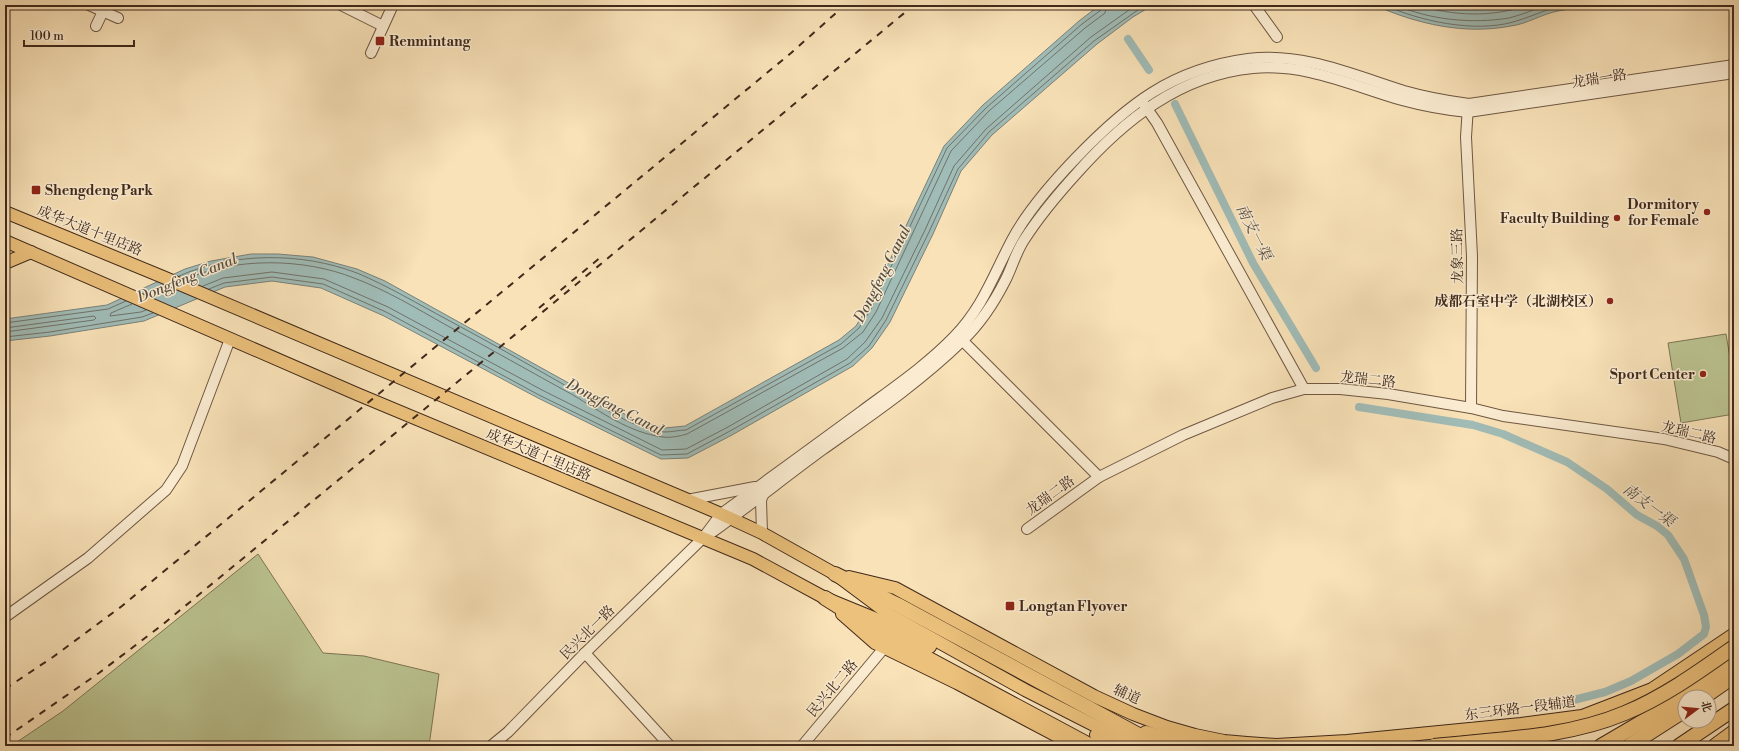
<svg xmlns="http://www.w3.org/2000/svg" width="1739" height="751" viewBox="0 0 1739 751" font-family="'Libre Bodoni','Noto Serif SC',serif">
<rect width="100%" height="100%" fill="#f9e2b8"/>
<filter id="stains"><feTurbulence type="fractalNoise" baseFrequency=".005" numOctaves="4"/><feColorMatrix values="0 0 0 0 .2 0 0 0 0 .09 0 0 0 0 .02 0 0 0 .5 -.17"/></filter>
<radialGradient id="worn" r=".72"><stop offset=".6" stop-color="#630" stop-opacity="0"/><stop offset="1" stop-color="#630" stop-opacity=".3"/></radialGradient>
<!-- green -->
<g fill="#bbc491" stroke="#7e7656">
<polygon points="1726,334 1734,381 1734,414 1681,423 1668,343"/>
<polygon points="258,554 323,653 364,656 439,674 429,746 11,746 63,711"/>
</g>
<!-- water -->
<g fill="#a0bcb7" stroke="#7a8179">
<polygon points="1100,5 1153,5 1133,17 1097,44 992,135 961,171 933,234 890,322 872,348 853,366 732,435 688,458 661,459 538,398 384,316 321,288 272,281 225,287 144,321 50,336 5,341 5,319 107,305 185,269 211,261 251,254 278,254 313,257 357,269 385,281 637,421 665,428 685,426 839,340 856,326 867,308 944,146 983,105 1079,21"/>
<path d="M1374 5H1619C1599 7 1578 7 1558 11 1542 14 1527 24 1511 26 1464 35 1417 24 1374 5Z"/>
</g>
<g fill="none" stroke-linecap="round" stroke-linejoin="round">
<!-- shore -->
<g stroke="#707269" stroke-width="1">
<path d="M1384 5C1420 21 1474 33 1513 22 1528 18 1542 11 1557 7 1563 6 1571 6 1578 5"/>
<path d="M1396 5C1430 20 1472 24 1509 18 1522 15 1535 9 1547 5"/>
<path d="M1416 5C1455 16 1490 18 1529 5"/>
<path d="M179 276C233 252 302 252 357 273 388 286 418 304 448 320 491 343 533 367 575 391 600 405 636 431 665 432 672 432 679 430 686 430L841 344 859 328 871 309 947 148 986 108 1082 24 1101 10 1102 5"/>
<path d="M186 279C236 257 304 258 354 278 386 290 416 308 446 325 489 348 531 372 573 395 601 412 630 433 663 437 671 438 680 436 687 434L843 348 863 332 876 312 951 151 989 111 1085 28 1105 13 1107 5"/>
<polyline points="203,286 223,278 272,272 324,279 388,307 542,390 662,450 686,449 728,427 847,359 865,342 882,318 925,230 954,166 986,129 1091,37 1136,5"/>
<polyline points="209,289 224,283 272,277 323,284 386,312 539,395 661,455 687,454 730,431 850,363 869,346 886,320 929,232 958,169 989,132 1094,41 1145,5"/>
<polyline points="132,304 111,313 110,316 141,312 146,310"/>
<polyline points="5,323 108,309 126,301"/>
<polyline points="5,328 94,316 96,318 94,320 5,332"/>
<polyline points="5,337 50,332 142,317 153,313"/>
</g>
<!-- canal -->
<g stroke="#a0bcb7" stroke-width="8">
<polyline points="1128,39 1149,70"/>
<polyline points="1175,104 1253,263 1316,368"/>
<polyline points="1359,407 1473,425 1503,434 1567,462 1607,489 1637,515 1657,526 1668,535 1684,559 1704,615 1706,627 1704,634 1678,654 1631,681 1605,692 1554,705"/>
<polyline points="1549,746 1552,744"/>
</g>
<!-- minor casing -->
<g stroke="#6e5742" stroke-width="12">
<g id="minor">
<polyline points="89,5 118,18"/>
<polyline points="341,5 383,26"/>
<polyline points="1254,5 1277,37"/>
<polyline points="96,26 106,5"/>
<polyline points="371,53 393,5"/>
<polyline points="1143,103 1157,123 1304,389"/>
<polyline points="1468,106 1466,137 1472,256 1471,408"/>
<polyline points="959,337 1099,477"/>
<polyline points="687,500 755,487"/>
<polyline points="1027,529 1099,477 1183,435 1272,398 1304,389 1340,389 1388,394 1471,408 1503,416 1664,439 1718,452 1734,459"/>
<path d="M711 533C749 506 785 477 822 450 870 416 920 382 962 341 981 323 994 303 1006 279 1012 267 1016 252 1024 240 1040 215 1057 195 1077 173 1124 120 1180 75 1253 68 1306 63 1353 86 1402 100 1424 106 1445 110 1468 112L1734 73"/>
<polyline points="762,533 761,500 764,493"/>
<polyline points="5,617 88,558 166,490 182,466 230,339"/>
<polyline points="585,653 670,746"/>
<path d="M491 746 508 732 585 653 703 538 721 514C768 480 815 445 862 411 893 388 927 365 954 337 983 307 993 276 1012 240 1028 210 1052 183 1076 158 1127 105 1172 69 1248 59 1302 52 1353 75 1404 91 1425 97 1447 101 1469 104L1734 65"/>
<polyline points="802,746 884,648"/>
</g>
</g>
<!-- major casing -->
<g stroke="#40291b" stroke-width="14">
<g id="major">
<polyline points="5,212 163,277 721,514 762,533 835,574 890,615 1025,690 1135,746"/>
<polyline points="5,241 357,394 753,559 825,598 886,623 930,647"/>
<polyline points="5,263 31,252"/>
<polyline points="849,577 895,588 1094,696 1133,714 1167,727 1195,735 1224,741 1247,743 1276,745 1347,741 1521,724 1582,716 1652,689 1734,634"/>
<polyline points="842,614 875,643 957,683 1076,746"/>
<polyline points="1096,735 1116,746"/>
</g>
</g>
<!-- highway casing -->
<g stroke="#40291b" stroke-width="16">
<g id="highway">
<polyline points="835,574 898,605 1159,746"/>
<polyline points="825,598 884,635 1091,746"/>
<polyline points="1704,697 1734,676"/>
<polyline points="1146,733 1191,746"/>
<polyline points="1601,746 1671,705 1734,660"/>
<polyline points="1629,746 1685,710"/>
<polyline points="1679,746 1734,709"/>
<polyline points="1715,746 1734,732"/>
</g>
</g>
<!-- minor -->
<use href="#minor" stroke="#fbecd1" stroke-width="10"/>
<!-- major -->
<use href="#major" stroke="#ecc17c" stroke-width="12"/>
<!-- highway -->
<use href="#highway" stroke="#ecc17c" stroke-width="14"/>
<!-- rail -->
<g stroke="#40291b" stroke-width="2" stroke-dasharray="7 7" stroke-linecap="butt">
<polyline points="539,308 601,257"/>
<polyline points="5,689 53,657 122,606 791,53 845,5"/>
<polyline points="5,738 99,673 162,625 579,282 914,5"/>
</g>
<!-- highway-bridge casing -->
<g stroke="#40291b" stroke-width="16" stroke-linecap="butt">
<path id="highway-bridge" d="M1434 746C1498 739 1566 738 1625 713 1664 697 1700 671 1734 647"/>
</g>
<!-- highway-bridge -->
<use href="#highway-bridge" stroke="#ecc17c" stroke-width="14"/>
</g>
<!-- markers -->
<g fill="#8f2418" stroke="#fbecd1" stroke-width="1.5">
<rect x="375" y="36" width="10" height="10" rx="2"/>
<rect x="31" y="185" width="10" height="10" rx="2"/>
<circle cx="1707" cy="212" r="4"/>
<circle cx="1617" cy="218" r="4"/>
<circle cx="1610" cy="301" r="4"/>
<circle cx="1703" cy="374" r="4"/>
<rect x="1005" y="601" width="10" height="10" rx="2"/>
</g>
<g text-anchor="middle" stroke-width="3" stroke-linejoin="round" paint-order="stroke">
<!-- poi labels -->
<g font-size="14" font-weight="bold" fill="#40291b" stroke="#fbecd1" text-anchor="end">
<text x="389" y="46" text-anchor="start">Renmintang</text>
<text x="45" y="195" text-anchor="start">Shengdeng Park</text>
<text x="1699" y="209">Dormitory<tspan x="1699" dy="16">for Female</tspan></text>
<text x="1609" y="223">Faculty Building</text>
<text x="1602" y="306">成都石室中学（北湖校区）</text>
<text x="1695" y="379">Sport Center</text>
<text x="1019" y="611" text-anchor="start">Longtan Flyover</text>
</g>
<!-- street labels -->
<g font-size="14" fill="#40291b" stroke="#fbecd1">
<text transform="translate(1599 78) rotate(-9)" y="5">龙瑞一路</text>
<text transform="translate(90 230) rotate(22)" y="5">成华大道十里店路</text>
<text transform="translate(1457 256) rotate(-91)" y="5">龙象三路</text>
<text transform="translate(1368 379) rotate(6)" y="5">龙瑞二路</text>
<text transform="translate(1689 432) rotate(13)" y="5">龙瑞二路</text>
<text transform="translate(539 454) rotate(23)" y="5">成华大道十里店路</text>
<text transform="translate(1050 495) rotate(-36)" y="5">龙瑞二路</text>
<text transform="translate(587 632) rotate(-45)" y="5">民兴北一路</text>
<text transform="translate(832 688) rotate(-50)" y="5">民兴北二路</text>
<text transform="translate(1127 694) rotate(24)" y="5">辅道</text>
<text transform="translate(1520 708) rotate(-7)" y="5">东三环路一段辅道</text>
</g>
<!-- water labels -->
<g font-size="15" font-style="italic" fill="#584e42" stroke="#fbecd1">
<text transform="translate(1254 232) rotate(63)" y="5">南支一渠</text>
<text transform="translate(882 274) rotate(-63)" y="5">Dongfeng Canal</text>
<text transform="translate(187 278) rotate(-22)" y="5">Dongfeng Canal</text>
<text transform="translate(615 407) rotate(27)" y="5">Dongfeng Canal</text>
<text transform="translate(1649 505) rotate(37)" y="5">南支一渠</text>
</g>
</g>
<!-- margin -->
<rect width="1739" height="751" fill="none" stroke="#f9e2b8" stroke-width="20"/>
<rect x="6" y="6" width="1727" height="739" fill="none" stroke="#40291b" stroke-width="2"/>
<rect x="10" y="10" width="1719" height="731" fill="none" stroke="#40291b"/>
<!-- north arrow -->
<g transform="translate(1697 709) rotate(74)"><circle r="19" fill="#fbecd1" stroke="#b09e88"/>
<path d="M0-3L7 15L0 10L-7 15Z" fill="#8f2418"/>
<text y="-6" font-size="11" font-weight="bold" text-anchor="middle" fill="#40291b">北</text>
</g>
<!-- scale -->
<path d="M24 40v6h110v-6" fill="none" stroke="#40291b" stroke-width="2"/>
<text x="30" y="40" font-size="12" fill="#40291b" stroke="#fbecd1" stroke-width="3" paint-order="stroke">100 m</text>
<rect width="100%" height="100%" filter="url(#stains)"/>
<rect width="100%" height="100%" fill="url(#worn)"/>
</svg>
